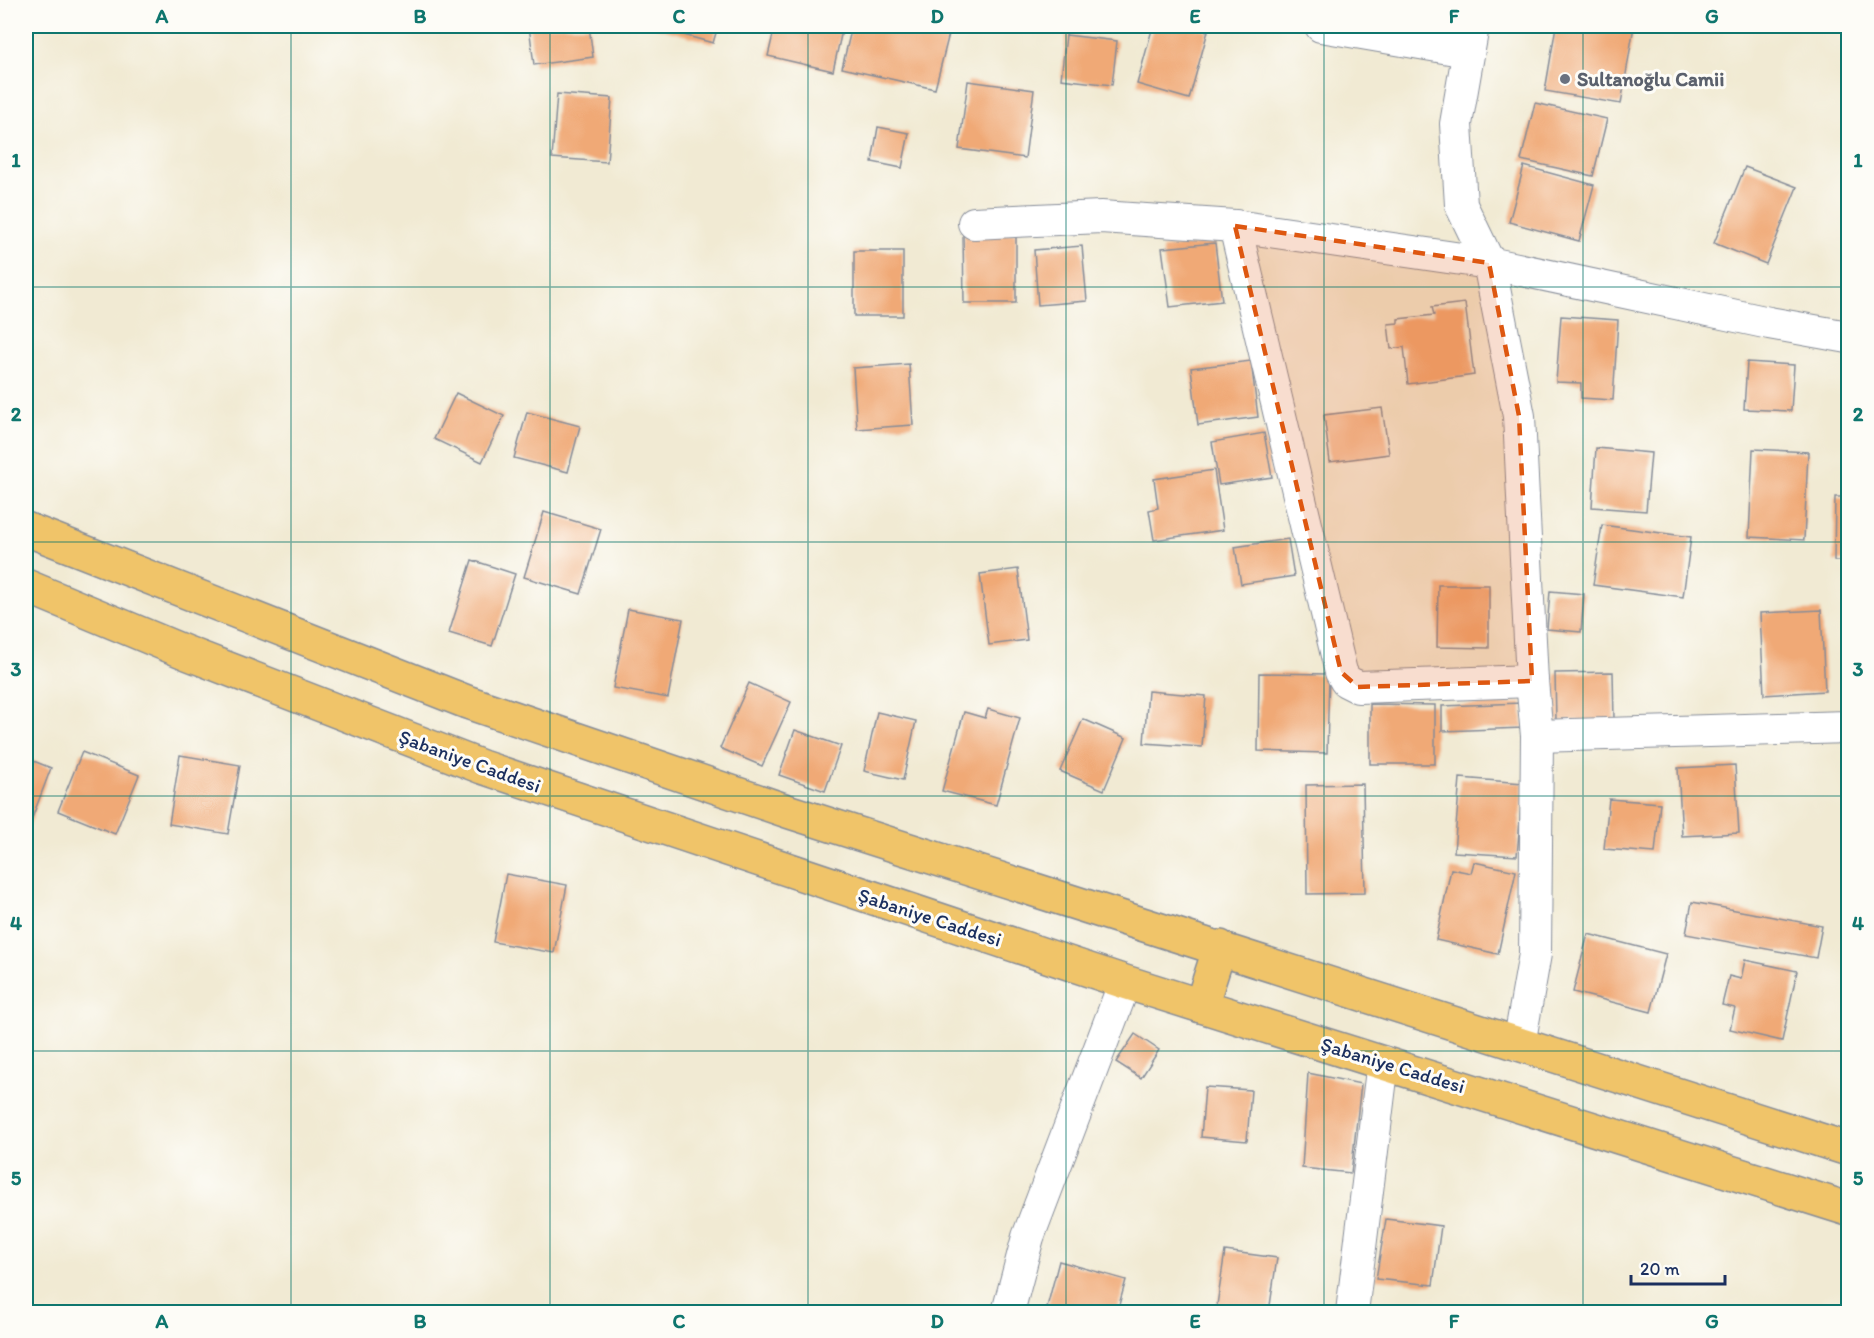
<svg xmlns="http://www.w3.org/2000/svg" width="1874" height="1338" viewBox="0 0 1874 1338" font-family="Itim,sans-serif">
<rect width="100%" height="100%" fill="#fdfcf7"/>
<filter id="ink" filterUnits="userSpaceOnUse"><feTurbulence type="fractalNoise" baseFrequency=".0167" numOctaves="2"/><feDisplacementMap in="SourceGraphic" scale="12" xChannelSelector="R" yChannelSelector="G"/><feConvolveMatrix kernelMatrix="1 2 1 2 8 2 1 2 1" color-interpolation-filters="sRGB"/></filter>
<filter id="wash" filterUnits="userSpaceOnUse"><feTurbulence type="fractalNoise" baseFrequency=".008" numOctaves="4" result="noise"/><feDisplacementMap in="SourceGraphic" scale="24" xChannelSelector="R" yChannelSelector="G"/><feGaussianBlur stdDeviation="1.35" result="paint"/><feColorMatrix in="noise" values="0 0 0 0 0 0 0 0 0 0 0 0 0 0 0 0 0 1.4 0 .05"/><feComposite in="paint" operator="in"/></filter>
<g filter="url(#wash)">
<rect width="100%" height="100%" fill="#f1ead3"/>
<g id="blocks">
<!-- building -->
<g fill="#f0a976">
<polygon points="529,26 589,26 593,57 534,65"/>
<polygon points="651,26 718,26 713,43"/>
<polygon points="775,26 843,26 833,71 768,56"/>
<polygon points="852,26 951,26 935,89 842,68"/>
<polygon points="1153,26 1186,26 1208,31 1189,99 1137,84"/>
<polygon points="1556,26 1634,26 1621,104 1545,91"/>
<polygon points="1066,35 1117,41 1112,85 1061,79"/>
<polygon points="968,81 1034,90 1025,158 959,149"/>
<polygon points="557,94 612,98 607,162 552,158"/>
<polygon points="1535,103 1607,119 1593,176 1521,160"/>
<polygon points="878,127 909,133 902,168 872,162"/>
<polygon points="1524,166 1594,185 1579,241 1509,222"/>
<polygon points="1745,167 1797,187 1766,264 1714,243"/>
<polygon points="1016,233 1016,303 964,303 963,234"/>
<polygon points="1215,243 1222,301 1170,307 1162,248"/>
<polygon points="1082,246 1087,301 1038,305 1034,250"/>
<rect x="854" y="251" width="49" height="65"/>
<polygon points="26,273 35,277 26,302"/>
<polygon points="1465,303 1474,375 1408,384 1404,347 1391,349 1388,324 1398,323 1398,319 1434,315 1432,307"/>
<polygon points="1561,316 1618,320 1613,400 1581,398 1581,383 1556,382"/>
<polygon points="1251,361 1258,417 1198,425 1191,368"/>
<polygon points="1747,362 1794,365 1791,411 1744,409"/>
<polygon points="909,364 913,425 857,429 853,368"/>
<polygon points="456,393 504,416 482,462 434,439"/>
<polygon points="1382,408 1389,454 1330,462 1324,415"/>
<polygon points="527,412 580,426 568,472 514,458"/>
<polygon points="1264,433 1272,477 1219,485 1212,442"/>
<polygon points="1596,448 1651,453 1646,511 1592,507"/>
<polygon points="1753,449 1808,452 1804,540 1749,537"/>
<polygon points="1214,470 1223,530 1154,540 1149,510 1158,508 1154,479"/>
<polygon points="1835,497 1848,497 1848,561 1834,561"/>
<polygon points="544,512 601,529 581,594 524,577"/>
<polygon points="1602,525 1691,537 1683,597 1593,585"/>
<polygon points="1288,539 1294,576 1241,584 1235,547"/>
<polygon points="472,560 515,574 492,646 449,633"/>
<polygon points="1018,569 1027,640 989,645 980,574"/>
<polygon points="1438,585 1489,585 1489,648 1437,647"/>
<polygon points="1550,591 1584,594 1581,632 1547,629"/>
<polygon points="628,609 683,619 668,698 613,688"/>
<polygon points="1821,610 1825,691 1764,695 1760,613"/>
<polygon points="1613,672 1614,720 1556,721 1555,673"/>
<polygon points="1259,673 1329,674 1327,753 1258,751"/>
<polygon points="749,683 791,702 762,766 720,748"/>
<polygon points="1148,691 1206,696 1202,747 1144,743"/>
<polygon points="1522,703 1523,728 1442,731 1442,706"/>
<polygon points="1370,704 1435,705 1435,764 1370,764"/>
<polygon points="988,709 1020,718 996,805 942,791 964,712 985,718"/>
<polygon points="877,712 916,721 903,780 864,771"/>
<polygon points="1083,719 1126,738 1104,790 1060,771"/>
<polygon points="795,730 841,746 825,791 779,775"/>
<polygon points="82,752 139,775 115,834 58,811"/>
<polygon points="180,755 240,765 228,834 169,824"/>
<polygon points="26,758 51,768 26,834"/>
<polygon points="1735,765 1739,833 1682,836 1678,768"/>
<polygon points="1460,778 1523,783 1517,856 1454,852"/>
<polygon points="1363,784 1365,893 1307,894 1306,785"/>
<polygon points="1609,799 1660,803 1655,853 1604,849"/>
<polygon points="1474,862 1516,871 1498,954 1436,940 1451,869 1471,873"/>
<polygon points="506,874 567,885 554,953 493,942"/>
<polygon points="1692,902 1822,926 1816,958 1686,934"/>
<polygon points="1588,934 1666,954 1651,1012 1573,992"/>
<polygon points="1745,960 1797,971 1782,1041 1730,1029 1735,1008 1722,1005 1729,976 1741,979"/>
<polygon points="1135,1034 1159,1050 1141,1078 1116,1062"/>
<polygon points="1308,1073 1361,1084 1351,1173 1302,1168"/>
<polygon points="1205,1087 1251,1090 1247,1141 1201,1137"/>
<polygon points="1386,1219 1441,1226 1433,1285 1376,1279"/>
<polygon points="1225,1251 1277,1258 1269,1312 1216,1312"/>
<polygon points="1059,1261 1126,1280 1117,1312 1046,1311"/>
</g>
</g>
</g>
<g filter="url(#ink)">
<use href="#blocks" fill-opacity="0" stroke="#868c98" stroke-width="1.5"/>
<g fill="none" stroke-linecap="round" stroke-linejoin="round">
<!-- minor casing -->
<g stroke="#868c98" stroke-width="34">
<g id="minor">
<polyline points="1321,26 1467,51"/>
<polyline points="1473,26 1456,124 1461,205 1489,263 1519,416 1532,681 1537,736 1535,954 1519,1045"/>
<polyline points="974,223 1101,217 1235,226 1489,263 1769,323 1848,337"/>
<polyline points="1235,226 1341,672 1346,681 1358,687 1532,681"/>
<polyline points="1537,736 1848,727"/>
<polyline points="1008,1312 1028,1237 1125,982"/>
<polyline points="1352,1312 1383,1062"/>
</g>
</g>
<!-- highway casing -->
<g stroke="#868c98" stroke-width="36">
<g id="highway">
<polyline points="26,529 467,702 790,812 1848,1149"/>
<polyline points="26,586 187,653 482,767 1125,982 1848,1209"/>
<polyline points="1201,1006 1220,947"/>
</g>
</g>
<!-- minor -->
<use href="#minor" stroke="#fff" stroke-width="32"/>
<!-- highway -->
<use href="#highway" stroke="#f0c469" stroke-width="33"/>
</g>
</g>
<!-- marked area -->
<path fill="#de5710" fill-opacity="0.2" stroke="#de5710" stroke-width="4.5" stroke-dasharray="12 8" stroke-linejoin="round" d="M1235 226 1489 263 1519 416 1532 681 1358 687 1341 672Z"/>
<!-- grid -->
<path fill="none" stroke="#0f766e" stroke-width="1.5" stroke-opacity="0.55" d="M291 26V1312M550 26V1312M808 26V1312M1066 26V1312M1324 26V1312M1583 26V1312M26 287H1848M26 542H1848M26 796H1848M26 1051H1848"/>
<!-- markers -->
<circle fill="#6b7280" stroke="#fdfcf7" stroke-width="2" cx="1565" cy="79" r="6"/>
<g text-anchor="middle" stroke-width="6" stroke-linejoin="round" paint-order="stroke">
<!-- worship labels -->
<g font-size="20" font-weight="bold" fill="#5b616d" stroke="#fdfcf7" text-anchor="start">
<text x="1577" y="86">Sultanoğlu Camii</text>
</g>
<!-- street labels -->
<g font-size="20" fill="#1b2f5e" stroke="#fdfcf7">
<text transform="translate(470 761) rotate(20)" y="7">Şabaniye Caddesi</text>
<text transform="translate(930 917) rotate(18)" y="7">Şabaniye Caddesi</text>
<text transform="translate(1393 1065) rotate(17)" y="7">Şabaniye Caddesi</text>
</g>
</g>
<!-- margin -->
<rect width="1874" height="1338" fill="none" stroke="#fdfcf7" stroke-width="66"/>
<!-- scale -->
<path d="M1631 1275v9h94v-9" fill="none" stroke="#1b2f5e" stroke-width="3"/>
<text x="1640" y="1275" font-size="18" fill="#1b2f5e" stroke="#fdfcf7" stroke-width="4.5" paint-order="stroke">20 m</text>
<rect x="33" y="33" width="1808" height="1272" fill="none" stroke="#0f766e" stroke-width="2"/>
<g font-size="20" text-anchor="middle" font-weight="bold" fill="#0f766e">
<text x="162" y="23">A</text>
<text x="420" y="23">B</text>
<text x="679" y="23">C</text>
<text x="937" y="23">D</text>
<text x="1195" y="23">E</text>
<text x="1454" y="23">F</text>
<text x="1712" y="23">G</text>
<text x="16" y="167">1</text>
<text x="1858" y="167">1</text>
<text x="16" y="421">2</text>
<text x="1858" y="421">2</text>
<text x="16" y="676">3</text>
<text x="1858" y="676">3</text>
<text x="16" y="930">4</text>
<text x="1858" y="930">4</text>
<text x="16" y="1185">5</text>
<text x="1858" y="1185">5</text>
<text x="162" y="1328">A</text>
<text x="420" y="1328">B</text>
<text x="679" y="1328">C</text>
<text x="937" y="1328">D</text>
<text x="1195" y="1328">E</text>
<text x="1454" y="1328">F</text>
<text x="1712" y="1328">G</text>
</g>
</svg>
